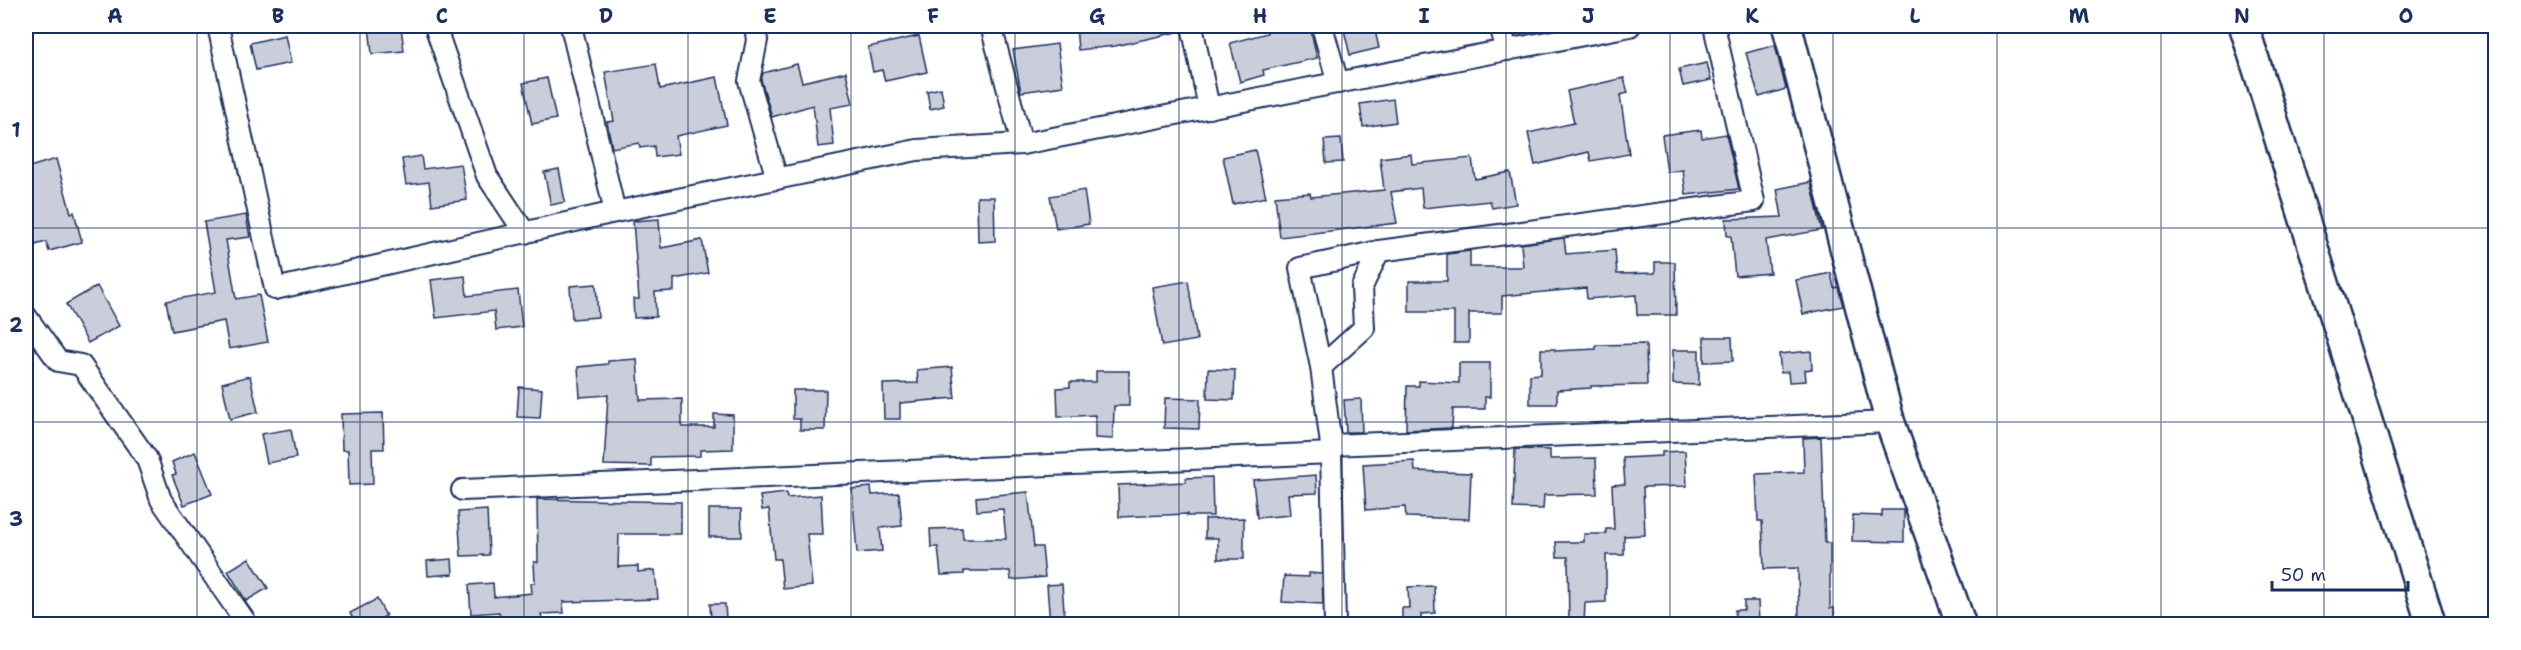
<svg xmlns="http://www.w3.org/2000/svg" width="2521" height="650" viewBox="0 0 2521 650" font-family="'Shantell Sans',sans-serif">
<rect width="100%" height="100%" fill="#fff"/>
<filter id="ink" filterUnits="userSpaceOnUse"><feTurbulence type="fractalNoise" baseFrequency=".0167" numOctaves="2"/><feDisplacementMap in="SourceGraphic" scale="12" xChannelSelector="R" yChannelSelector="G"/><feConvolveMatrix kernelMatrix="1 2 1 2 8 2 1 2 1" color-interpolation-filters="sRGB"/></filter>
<g filter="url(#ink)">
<!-- building -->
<g fill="#caceda" stroke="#1b2f5e" stroke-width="1.5">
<polygon points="369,26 401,26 404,51 372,54"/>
<polygon points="1076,26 1177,26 1178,32 1115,46 1078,50"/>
<polygon points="1290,26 1310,26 1317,58 1263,70 1264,75 1240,82 1230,43 1267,33 1267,30"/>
<polygon points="1343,26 1374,26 1379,48 1350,55"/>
<polygon points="285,35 291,63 256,70 250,43"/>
<polygon points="919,36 927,72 885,81 882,70 873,72 868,47"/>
<polygon points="1057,44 1063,86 1021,92 1013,50"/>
<polygon points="1775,45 1786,89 1759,97 1746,53"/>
<polygon points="1707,63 1711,80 1683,86 1679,69"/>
<polygon points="656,64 660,89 717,77 727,125 676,136 679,154 655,157 654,146 640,148 639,143 612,148 607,122 614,121 605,72"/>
<polygon points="797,64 802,82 846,72 853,104 830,108 834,145 818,147 813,105 772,117 761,80 763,73"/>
<polygon points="547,78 556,119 532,124 523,83"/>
<polygon points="1624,78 1628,93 1620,95 1629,154 1591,161 1589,152 1535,165 1528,133 1574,123 1567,91"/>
<polygon points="941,88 944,106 930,109 927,91"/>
<polygon points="1393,99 1396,122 1363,127 1360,104"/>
<polygon points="1701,130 1702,138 1726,134 1739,189 1686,195 1683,170 1667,172 1662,135"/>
<polygon points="1341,139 1343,162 1326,163 1324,140"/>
<polygon points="1255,150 1266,197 1233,204 1223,157"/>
<polygon points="1411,154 1412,164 1472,158 1475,179 1510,172 1516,204 1492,208 1490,201 1423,208 1421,188 1391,192 1397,223 1280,237 1275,196 1310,193 1311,197 1384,190 1380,158"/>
<polygon points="421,156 423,169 461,164 467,200 432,205 429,182 406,185 402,159"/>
<polygon points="56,159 71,213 74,212 82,242 49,251 46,242 35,245 26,211 26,168"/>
<polygon points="559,169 565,202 551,205 544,172"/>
<polygon points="1811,182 1822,230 1766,240 1770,273 1735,276 1731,236 1727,236 1726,219 1782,217 1777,189"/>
<polygon points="1084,190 1089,224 1056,229 1050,196"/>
<polygon points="977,197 994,197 995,241 978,242"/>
<polygon points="246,215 250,237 226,240 236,299 259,295 268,342 229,349 224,321 172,331 166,301 216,292 204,222"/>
<polygon points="659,219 661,248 702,240 708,273 674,279 674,291 655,292 656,317 634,318 633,299 639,299 633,221"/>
<polygon points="1564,238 1566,254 1615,250 1617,274 1655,273 1655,262 1675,262 1676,315 1637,315 1636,295 1587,299 1586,288 1502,296 1502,313 1469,313 1469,343 1454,343 1454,312 1409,312 1409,281 1447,281 1447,254 1470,251 1470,267 1523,267 1521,244"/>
<polygon points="1831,273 1834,288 1838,287 1843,306 1803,314 1796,280"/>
<polygon points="465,276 467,296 518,290 522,327 496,330 494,311 436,318 431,280"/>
<polygon points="1188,281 1197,340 1162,346 1152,287"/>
<polygon points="596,284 598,317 572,319 570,286"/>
<polygon points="97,286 119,326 88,343 66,304"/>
<polygon points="1704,337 1732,337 1733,361 1704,362"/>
<polygon points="1646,344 1647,385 1591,386 1591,388 1557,390 1557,404 1530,404 1530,375 1541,374 1541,349 1555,349 1555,351 1596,349 1596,345"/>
<polygon points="1673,350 1699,350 1699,385 1673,384"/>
<polygon points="1811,351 1812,369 1805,370 1806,381 1789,382 1788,372 1781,373 1779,354"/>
<polygon points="637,359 640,400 682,399 682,427 714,427 714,414 733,415 733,449 700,450 700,456 651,457 651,466 604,465 608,395 580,397 578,367 608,364 608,361"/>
<polygon points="1459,363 1490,363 1490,397 1485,397 1485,409 1453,409 1452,428 1406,430 1407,386 1419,386 1419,381 1459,383"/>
<polygon points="952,367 955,398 900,403 900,419 884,419 883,384 918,383 917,370"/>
<polygon points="1208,369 1235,370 1234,400 1207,399"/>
<polygon points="1096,371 1129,371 1129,406 1114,406 1113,439 1095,438 1095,415 1058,417 1057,388 1070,387 1070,382 1096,382"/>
<polygon points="250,376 258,412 230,419 222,383"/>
<polygon points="519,387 542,389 540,418 517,417"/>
<polygon points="793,390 826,390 825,430 800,430 800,419 793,419"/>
<polygon points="1165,398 1200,399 1199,429 1164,428"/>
<polygon points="1361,399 1362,432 1346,432 1344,400"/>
<polygon points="383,413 384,449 372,449 373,484 349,485 348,450 342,450 341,414"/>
<polygon points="291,429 296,458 267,463 261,434"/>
<polygon points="1821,437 1825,543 1830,543 1830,608 1834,608 1835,624 1799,624 1798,568 1764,569 1762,521 1758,521 1756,474 1804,472 1803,438"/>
<polygon points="1515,449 1550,450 1550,459 1596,458 1597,494 1544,495 1543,509 1513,508"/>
<polygon points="1685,451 1687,486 1643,487 1645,535 1624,536 1624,555 1606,555 1606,602 1585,603 1584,624 1569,624 1568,557 1557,557 1556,542 1584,542 1584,534 1606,534 1606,529 1614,529 1612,485 1625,484 1623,458 1662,456 1662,452"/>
<polygon points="195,452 212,494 184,505 172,475 176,474 172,462"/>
<polygon points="1414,461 1415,471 1471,473 1469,519 1406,517 1405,507 1366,510 1363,464"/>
<polygon points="1316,475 1317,493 1288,494 1290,515 1257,518 1253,480"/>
<polygon points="1212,477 1213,516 1187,516 1187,514 1119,517 1118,485 1186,482 1186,478"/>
<polygon points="871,487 872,495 899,493 902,526 880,528 882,551 857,553 852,489"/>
<polygon points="1028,492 1034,547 1042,547 1045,577 1011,580 1010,571 964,571 964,574 941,575 938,547 931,547 930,529 962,528 963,539 1006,539 1003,509 977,511 976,497"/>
<polygon points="786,493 787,498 821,495 823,534 807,534 812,586 783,589 780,559 774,559 769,509 762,510 760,496"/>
<polygon points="537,499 681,502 681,534 619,534 618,567 638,566 638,572 655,570 658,599 563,602 564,613 541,614 543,624 501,624 499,612 471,614 469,585 493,583 494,597 532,593 531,583 535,583 534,562 538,562"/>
<polygon points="709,509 741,509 742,537 709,537"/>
<polygon points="487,510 489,555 461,556 458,512"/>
<polygon points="1882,510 1904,510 1904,542 1852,541 1853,515 1882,516"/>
<polygon points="1244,518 1244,559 1218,559 1218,538 1205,538 1205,519"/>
<polygon points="249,558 268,588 246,601 228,571"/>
<polygon points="452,559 453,574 428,576 427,561"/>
<polygon points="1309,573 1322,574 1323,604 1282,602 1284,576 1309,577"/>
<polygon points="1062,584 1065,624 1050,624 1047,585"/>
<polygon points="1434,586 1435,613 1421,614 1421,624 1402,624 1402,608 1409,608 1408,587"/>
<polygon points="377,599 386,616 371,624 356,624 350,613"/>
<polygon points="1744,601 1758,601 1759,624 1735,624 1735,610 1744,610"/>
<polygon points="710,604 725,604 726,619 711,620"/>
</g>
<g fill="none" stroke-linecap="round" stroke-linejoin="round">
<!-- street casing -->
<g stroke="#1b2f5e" stroke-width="24">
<g id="street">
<polyline points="218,26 275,289 615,212 917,150 1022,144 1630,26"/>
<polyline points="435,26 487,176 525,233"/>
<polyline points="571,26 615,212"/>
<polyline points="755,26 757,40 749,81 777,179"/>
<polyline points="991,26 1022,144"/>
<polyline points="1192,26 1209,108"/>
<polyline points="1322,26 1338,83"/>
<polyline points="1500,26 1507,50"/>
<polyline points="26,316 58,361 81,365 147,459 161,500 247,624"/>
<polyline points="1321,367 1300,268 1379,251"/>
<polyline points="1331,445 1321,367 1364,328 1362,287 1379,251 1754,201 1714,26"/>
<polyline points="1331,453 1335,624"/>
<polyline points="462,490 1331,453 1331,445 1890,422"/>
</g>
</g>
<!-- secondary casing -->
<g stroke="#1b2f5e" stroke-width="33">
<g id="secondary">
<polyline points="1787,26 1890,422 1961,624"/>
<polyline points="2244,26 2431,624"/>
</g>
</g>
<!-- street -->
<use href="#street" stroke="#fff" stroke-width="20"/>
<!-- secondary -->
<use href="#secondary" stroke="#fff" stroke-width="28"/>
</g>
</g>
<!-- grid -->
<path fill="none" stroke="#1b2f5e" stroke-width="1.5" stroke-opacity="0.55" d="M197 26V624M360 26V624M524 26V624M688 26V624M851 26V624M1015 26V624M1179 26V624M1342 26V624M1506 26V624M1670 26V624M1833 26V624M1997 26V624M2161 26V624M2324 26V624M26 228H2496M26 422H2496"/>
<!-- margin -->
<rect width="2521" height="650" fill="none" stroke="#fff" stroke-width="66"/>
<!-- scale -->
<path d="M2272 581v9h136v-9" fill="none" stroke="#1b2f5e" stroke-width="3"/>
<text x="2281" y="581" font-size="18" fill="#1b2f5e" stroke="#ffffff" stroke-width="4.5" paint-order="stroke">50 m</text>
<rect x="33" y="33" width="2455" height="584" fill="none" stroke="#1b2f5e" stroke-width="2"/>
<g font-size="20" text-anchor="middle" font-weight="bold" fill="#1b2f5e">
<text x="115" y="23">A</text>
<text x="278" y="23">B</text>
<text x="442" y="23">C</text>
<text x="606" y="23">D</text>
<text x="770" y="23">E</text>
<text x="933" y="23">F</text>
<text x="1097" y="23">G</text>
<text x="1260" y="23">H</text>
<text x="1424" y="23">I</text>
<text x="1588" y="23">J</text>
<text x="1752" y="23">K</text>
<text x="1915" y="23">L</text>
<text x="2079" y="23">M</text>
<text x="2242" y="23">N</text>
<text x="2406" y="23">O</text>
<text x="16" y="137">1</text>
<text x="16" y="332">2</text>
<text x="16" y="526">3</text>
</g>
</svg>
